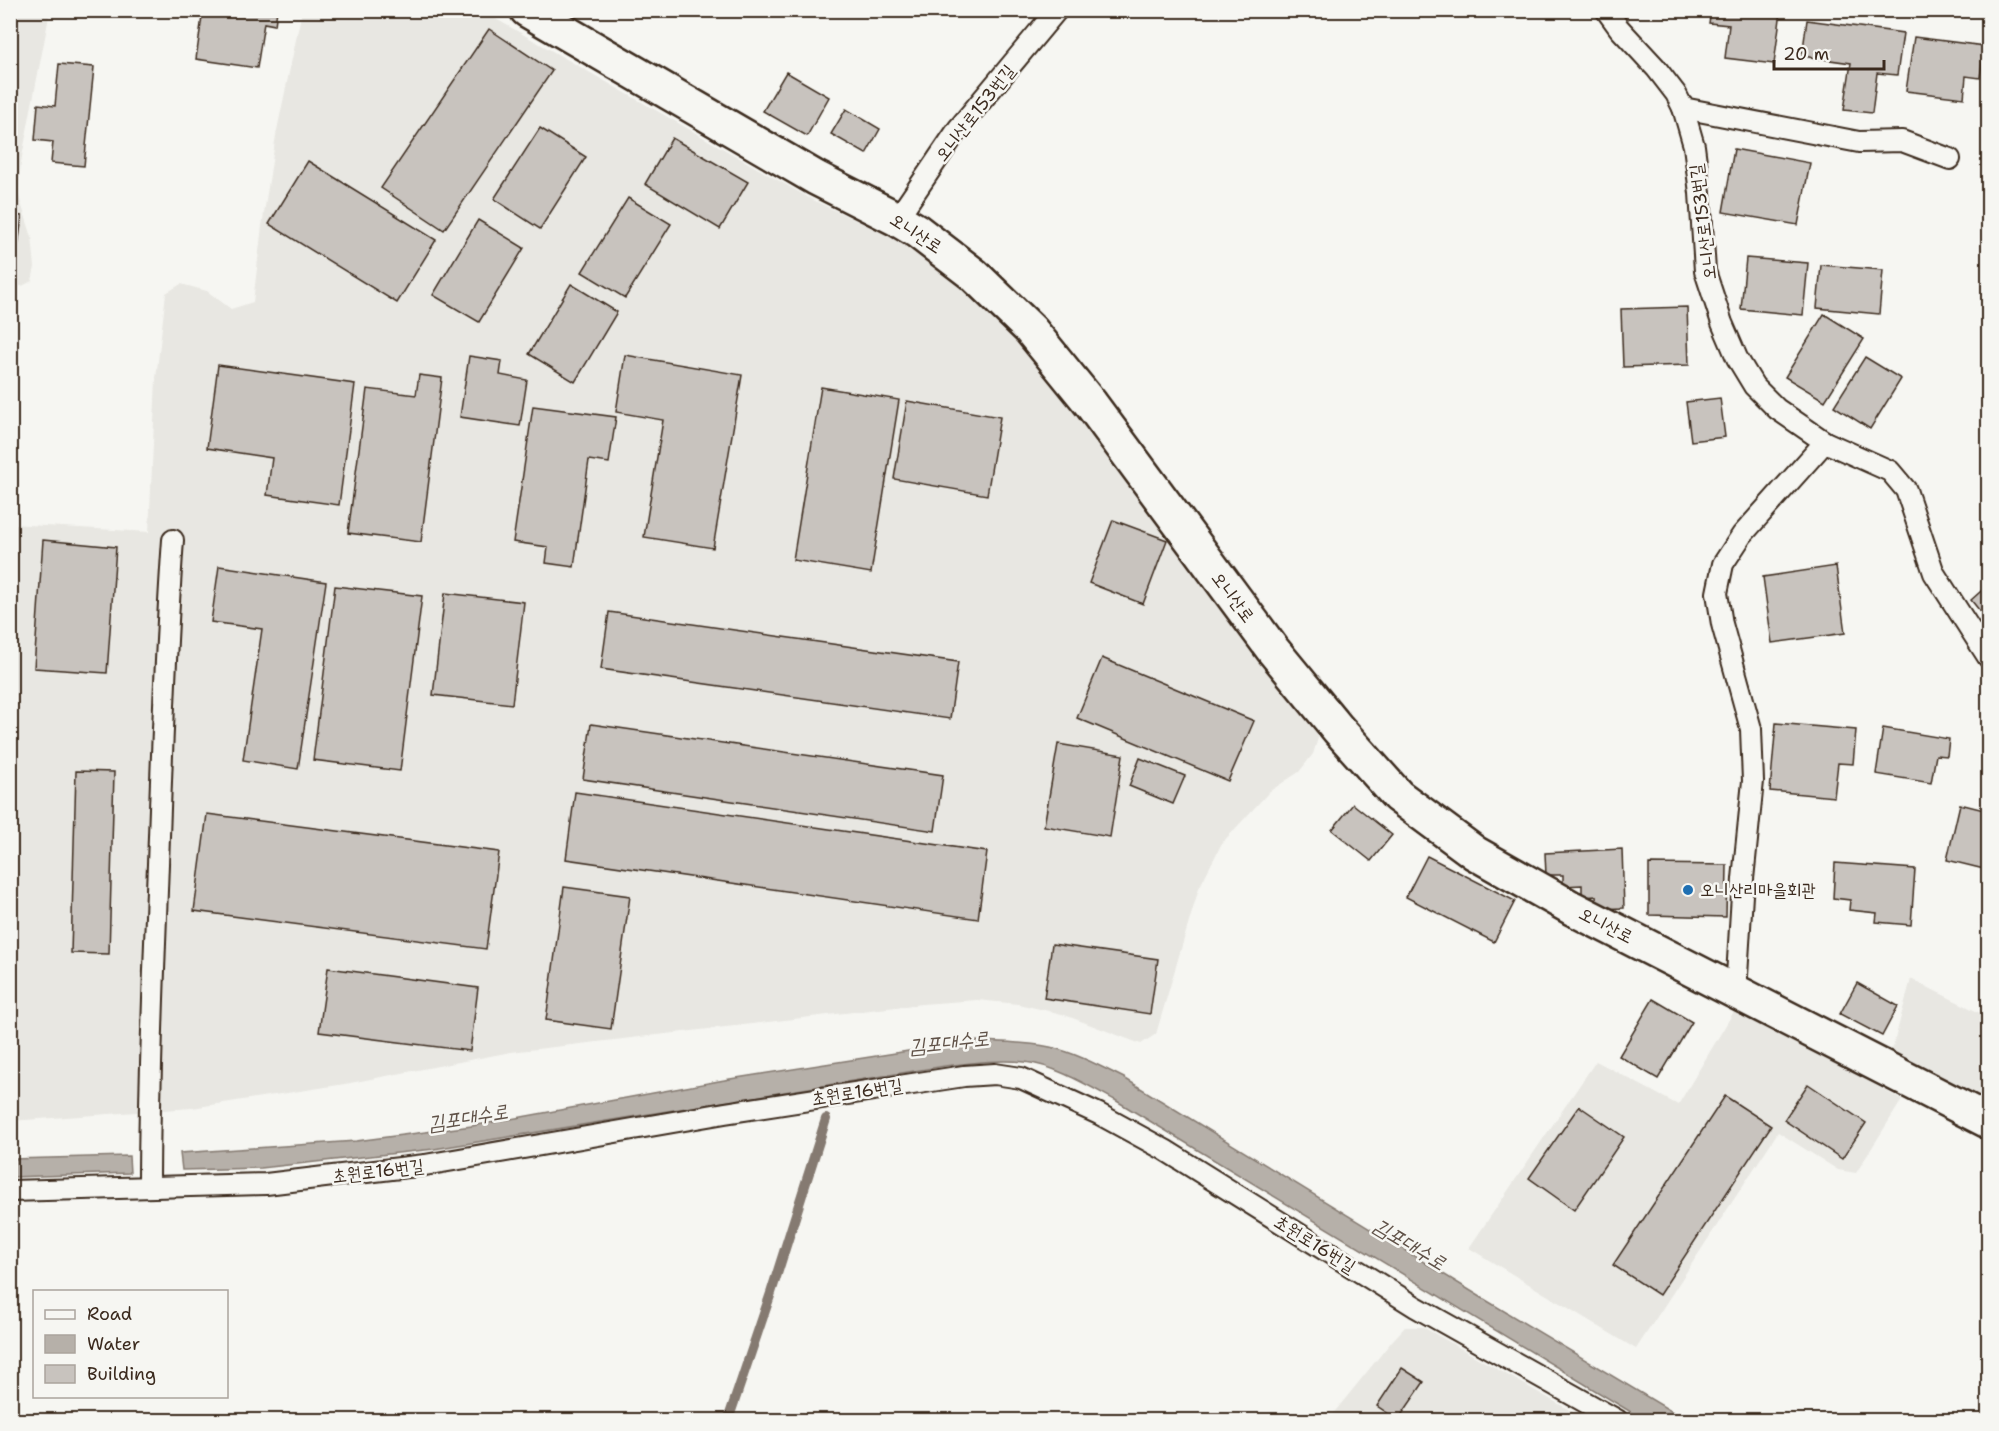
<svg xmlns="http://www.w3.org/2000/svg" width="1999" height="1431" viewBox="0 0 1999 1431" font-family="'Shantell Sans','Poor Story',sans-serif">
<rect width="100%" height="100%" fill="#f6f6f2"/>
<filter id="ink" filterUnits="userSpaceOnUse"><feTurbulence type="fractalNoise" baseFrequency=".0167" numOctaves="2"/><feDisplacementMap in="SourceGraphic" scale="12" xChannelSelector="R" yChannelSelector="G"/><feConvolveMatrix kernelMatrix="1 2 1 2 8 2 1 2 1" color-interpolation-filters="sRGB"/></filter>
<g filter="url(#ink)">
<!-- built -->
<g fill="#e8e7e2">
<polygon points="11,11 50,11 21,162 18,194 32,237 35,267 32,281 22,286 11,286"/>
<polygon points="302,11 482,11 813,200 891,237 959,283 1012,335 1073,409 1193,566 1281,688 1319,735 1313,754 1299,772 1270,791 1222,843 1199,888 1156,1034 1141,1044 1062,1014 1018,1004 977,1000 922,1004 511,1052 345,1084 192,1108 11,1121 11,524 149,532 156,378 166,293 181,284 207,291 231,309 253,302 262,226 276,135"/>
<polygon points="1911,979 1988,1017 1988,1103 1891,1054"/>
<polygon points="1736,1008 1902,1100 1856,1173 1838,1170 1778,1132 1636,1349 1469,1248 1596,1061 1678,1105"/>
<polygon points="1405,1327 1423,1327 1573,1412 1572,1420 1328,1420 1392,1341"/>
</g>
<!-- water -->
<g fill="#b6b0a9" stroke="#857a71" stroke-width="1.5">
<path d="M979 1041C1003 1042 1027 1042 1050 1047 1076 1053 1100 1066 1124 1078L1484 1299 1686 1420H1644L1115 1100C1089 1086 1054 1065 1025 1062 998 1059 971 1063 945 1066L434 1149 261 1168 182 1170 180 1153 356 1141 472 1126 730 1079 953 1044Z"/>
<polygon points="129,1156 130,1173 11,1177 11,1159"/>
</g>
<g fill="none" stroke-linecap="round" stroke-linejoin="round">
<!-- stream -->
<polyline stroke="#857a71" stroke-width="10" points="728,1420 771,1293 826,1119"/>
</g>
<!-- building -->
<g fill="#c8c3be" stroke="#3b2a1e" stroke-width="1.5">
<polygon points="203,10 277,10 275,25 264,23 257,68 196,59"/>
<polygon points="1711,10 1781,11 1774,64 1725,58 1729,25 1709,23"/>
<polygon points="1807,20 1903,33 1897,75 1877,73 1872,113 1844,110 1851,63 1802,56"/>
<polygon points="489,29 552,71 444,230 381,188"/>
<polygon points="1914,37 1984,46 1980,78 1966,76 1964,98 1906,91"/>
<polygon points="59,64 94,67 84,166 51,163 53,142 35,140 38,104 55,106"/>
<polygon points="786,72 829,97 807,136 763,111"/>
<polygon points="846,109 880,129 866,154 831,134"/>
<polygon points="540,128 586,157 540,229 494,199"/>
<polygon points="672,138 748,182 720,229 645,184"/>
<polygon points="1734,149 1810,163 1798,225 1723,212"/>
<polygon points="308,161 436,240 397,303 269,224"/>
<polygon points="628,198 671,224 625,298 582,272"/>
<polygon points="10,215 22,216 14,278 10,277"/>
<polygon points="478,220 524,248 479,322 433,295"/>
<polygon points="1746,258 1808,263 1803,315 1741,309"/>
<polygon points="1821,265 1883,270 1879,314 1817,308"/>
<polygon points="571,284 617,312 575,382 529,354"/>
<polygon points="1687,307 1689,365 1623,367 1621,309"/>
<polygon points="1824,314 1864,339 1825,401 1785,377"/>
<polygon points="625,355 742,375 713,548 644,537 663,420 616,412"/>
<polygon points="469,356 502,361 500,375 527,380 520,426 460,417"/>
<polygon points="1865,357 1901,379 1870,429 1834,406"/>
<polygon points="218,365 355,384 339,505 267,495 272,458 207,448"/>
<polygon points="419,375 442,378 421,542 348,533 367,389 416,395"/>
<polygon points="821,387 899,400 871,573 793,560"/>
<polygon points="1720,398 1725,437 1691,441 1686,402"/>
<polygon points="907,401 1000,417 987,495 894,479"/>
<polygon points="533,406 616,417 609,463 589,460 574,567 546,563 548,547 513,542"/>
<polygon points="1113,520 1167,540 1143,604 1089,583"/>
<polygon points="43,540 116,547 107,673 34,668"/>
<polygon points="219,566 326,582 298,769 243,760 262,629 211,622"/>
<polygon points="1836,566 1845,633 1772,643 1763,577"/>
<polygon points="1988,585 1988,621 1971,600"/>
<polygon points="335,586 422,596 400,771 313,760"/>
<polygon points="445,593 524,602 512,704 433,695"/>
<polygon points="609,612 958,662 950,719 601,669"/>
<polygon points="1102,658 1254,721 1228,781 1077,718"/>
<polygon points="1776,723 1856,730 1853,764 1838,763 1834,797 1770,791"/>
<polygon points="591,724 943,775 935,831 583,779"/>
<polygon points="1883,728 1949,739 1947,756 1936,755 1931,783 1876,774"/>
<polygon points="1058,744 1123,755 1110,837 1044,826"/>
<polygon points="1140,758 1185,776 1173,804 1129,786"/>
<polygon points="76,771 114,772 109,954 71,953"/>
<polygon points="575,792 987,852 978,919 566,859"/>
<polygon points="1353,804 1392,835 1371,861 1332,830"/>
<polygon points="1960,804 1988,811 1988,870 1947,860"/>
<polygon points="207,814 499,852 486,949 194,911"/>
<polygon points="1622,849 1624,908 1597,909 1596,896 1582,897 1582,885 1563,886 1563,875 1546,875 1545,853"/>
<polygon points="1427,856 1515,901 1494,942 1406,897"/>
<polygon points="1835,863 1915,869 1911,925 1876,922 1877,913 1849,910 1850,900 1833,898"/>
<polygon points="1649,864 1727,865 1726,917 1649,915"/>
<polygon points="564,887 630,896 611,1029 546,1020"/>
<polygon points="1052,944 1158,959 1150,1014 1044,998"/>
<polygon points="328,968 478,988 470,1051 319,1032"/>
<polygon points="1857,983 1898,1006 1882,1036 1840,1014"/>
<polygon points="1653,999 1692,1022 1658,1079 1619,1056"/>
<polygon points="1808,1084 1866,1123 1842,1159 1784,1120"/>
<polygon points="1725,1096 1771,1126 1659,1295 1613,1265"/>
<polygon points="1579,1106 1624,1137 1574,1210 1529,1178"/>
<polygon points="1402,1368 1424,1382 1398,1420 1377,1406"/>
</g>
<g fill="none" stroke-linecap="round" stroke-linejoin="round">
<!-- lane casing -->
<g stroke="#3b2a1e" stroke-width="24">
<g id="lane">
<polyline points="1606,10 1619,28 1656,68 1676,94 1683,108 1694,146 1700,193 1705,271 1722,323 1737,358 1754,386 1777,409 1825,442 1890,471 1906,490 1934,573 1988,657"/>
<polyline points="1683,108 1859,142 1902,141 1950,159"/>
<polyline points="897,219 958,129 1057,10"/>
<polyline points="1736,992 1743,879 1753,781 1751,729 1722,624 1717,593 1723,564 1742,535 1825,442"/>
<path d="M149 1187C149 1079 154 972 158 864 162 756 165 648 173 540"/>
<polyline points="10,1191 266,1184 425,1165 725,1113 964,1076 995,1074 1021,1078 1099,1114 1165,1150 1416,1307 1617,1420"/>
</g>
</g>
<!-- street casing -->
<g stroke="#3b2a1e" stroke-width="38">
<polyline id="street" points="527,10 816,178 897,219 917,231 973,274 1030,329 1091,404 1273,650 1338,729 1398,796 1475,853 1572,908 1988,1121"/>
</g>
<!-- lane -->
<use href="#lane" stroke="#f6f6f2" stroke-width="20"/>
<!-- street -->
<use href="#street" stroke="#f6f6f2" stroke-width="33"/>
</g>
</g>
<!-- markers -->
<circle fill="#1f6fb2" stroke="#f6f6f2" stroke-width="2" cx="1688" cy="890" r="6"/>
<g text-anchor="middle" stroke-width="5" stroke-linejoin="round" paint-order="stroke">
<!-- street labels -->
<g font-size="18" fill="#3b2a1e" stroke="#f6f6f2">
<text transform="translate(975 113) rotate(-52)" y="6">오니산로153번길</text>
<text transform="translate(1703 222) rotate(-97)" y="6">오니산로153번길</text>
<text transform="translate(916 233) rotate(33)" y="6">오니산로</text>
<text transform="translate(1233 597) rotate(53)" y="6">오니산로</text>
<text transform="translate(1606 925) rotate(27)" y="6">오니산로</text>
<text transform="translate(857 1092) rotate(-9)" y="6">초원로16번길</text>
<text transform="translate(378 1171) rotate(-7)" y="6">초원로16번길</text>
<text transform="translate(1315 1244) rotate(32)" y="6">초원로16번길</text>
</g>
<!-- poi labels -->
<g font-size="18" fill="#3b2a1e" stroke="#f6f6f2" text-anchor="start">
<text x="1700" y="896">오니산리마을회관</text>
</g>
<!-- water labels -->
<g font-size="20" font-style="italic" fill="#605248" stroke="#f6f6f2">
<text transform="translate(949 1042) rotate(-6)" y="7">김포대수로</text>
<text transform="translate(468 1117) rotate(-9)" y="7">김포대수로</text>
<text transform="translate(1410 1244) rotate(31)" y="7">김포대수로</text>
</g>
</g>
<!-- margin -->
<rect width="1999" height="1431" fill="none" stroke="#f6f6f2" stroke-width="36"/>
<rect x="18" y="18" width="1963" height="1395" fill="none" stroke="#3b2a1e" stroke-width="2" filter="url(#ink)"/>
<!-- legend -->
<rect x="33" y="1290" width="195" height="108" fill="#f6f6f2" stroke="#aba49d" stroke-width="1.5"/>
<rect x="45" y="1310" width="30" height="9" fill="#f6f6f2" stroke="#aba49d" stroke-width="1.5"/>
<text x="87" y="1320" font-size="18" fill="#3b2a1e">Road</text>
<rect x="45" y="1335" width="30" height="18" fill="#b6b0a9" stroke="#aba49d" stroke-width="1.5"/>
<text x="87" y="1350" font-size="18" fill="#3b2a1e">Water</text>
<rect x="45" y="1365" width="30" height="18" fill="#c8c3be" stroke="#aba49d" stroke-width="1.5"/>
<text x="87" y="1380" font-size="18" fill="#3b2a1e">Building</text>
<!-- scale -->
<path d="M1774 60v9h110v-9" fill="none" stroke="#3b2a1e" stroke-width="3"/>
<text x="1783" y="60" font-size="18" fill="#3b2a1e" stroke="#f6f6f2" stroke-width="4.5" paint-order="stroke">20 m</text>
</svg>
